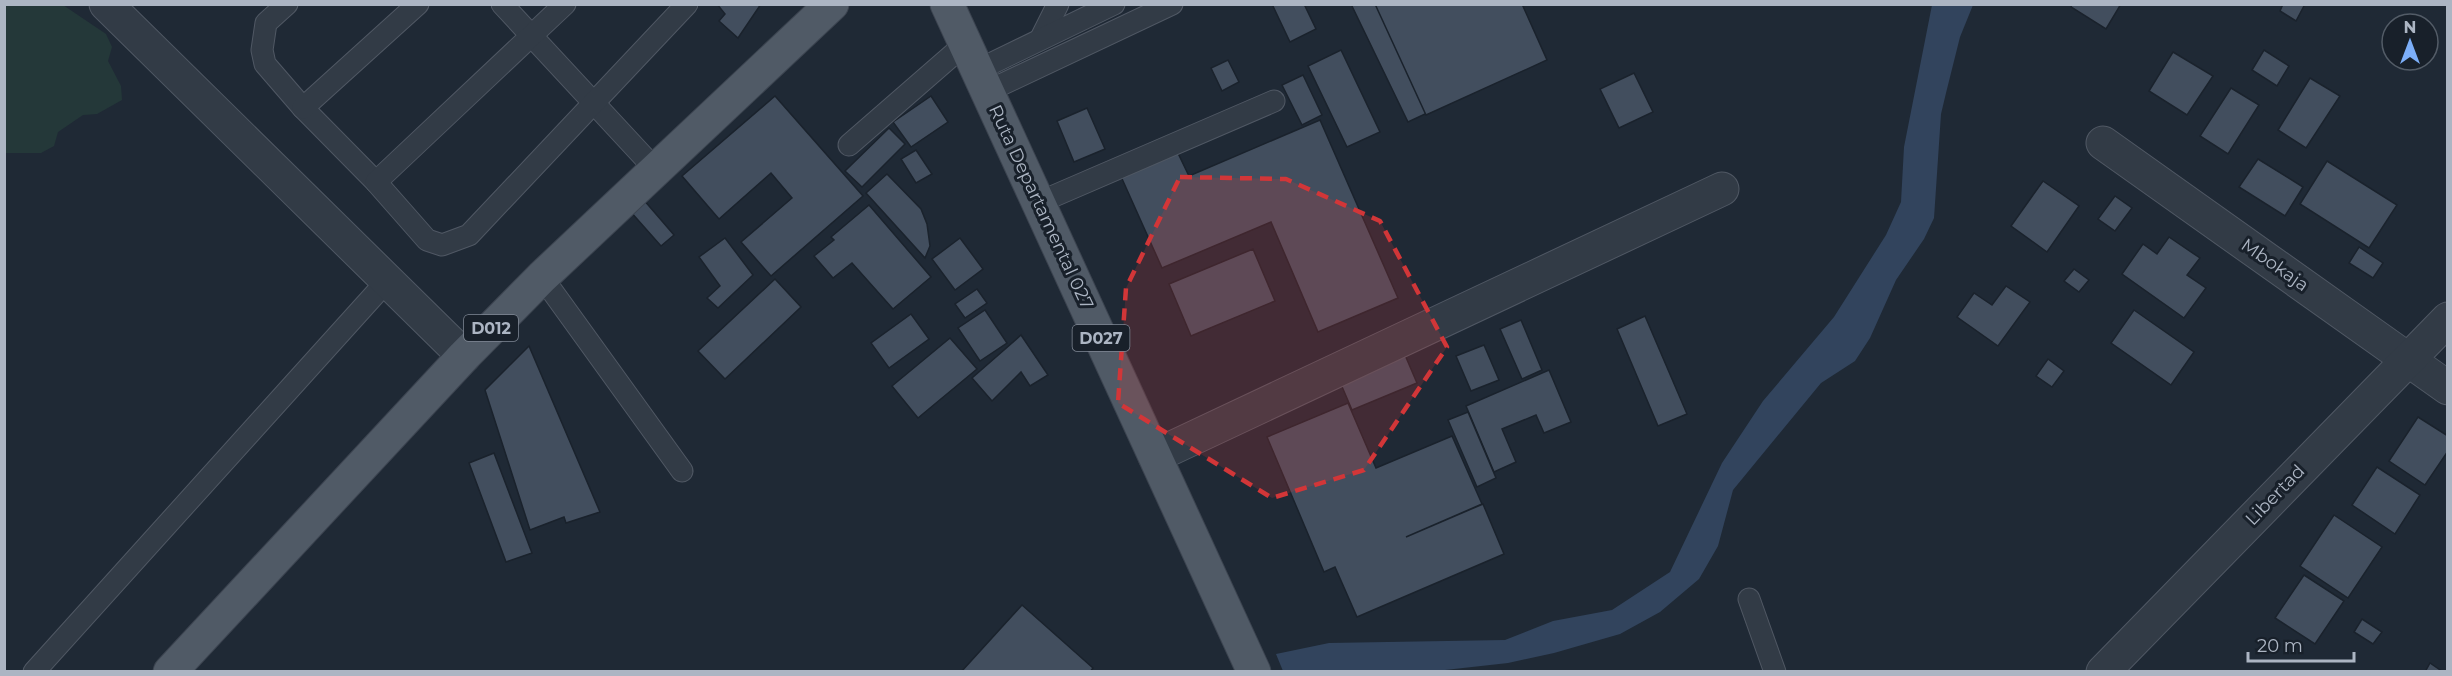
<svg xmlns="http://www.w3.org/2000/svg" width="2452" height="676" viewBox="0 0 2452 676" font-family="Montserrat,sans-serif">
<rect width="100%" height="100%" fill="#1f2935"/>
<!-- green -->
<polygon fill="#243839" points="5,4 63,5 106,34 112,47 108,61 121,86 122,100 97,114 83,115 58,132 54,146 41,153 5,153"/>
<!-- water -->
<polygon fill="#32445d" points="1932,5 1973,5 1960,37 1946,93 1941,114 1934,218 1924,239 1896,280 1870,338 1855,361 1821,383 1733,490 1718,546 1699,579 1660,612 1620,634 1554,653 1508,663 1436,671 1283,671 1276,654 1329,643 1505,640 1553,621 1612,610 1670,572 1722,463 1763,401 1834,317 1886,235 1901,202 1904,147"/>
<!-- building -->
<g fill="#424e5e" stroke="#1a222c" stroke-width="1.5">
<polygon points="717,4 761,4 738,38 719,21 725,14"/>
<polygon points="1272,4 1304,4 1316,29 1290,42"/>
<polygon points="1351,4 1486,4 1517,71 1408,122"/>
<polygon points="1375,4 1522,4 1547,60 1426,115"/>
<polygon points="2072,4 2121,4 2106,29 2071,7"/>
<polygon points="2283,4 2305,4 2296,21 2280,11"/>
<polygon points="1341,50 1380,132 1347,147 1308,66"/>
<polygon points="2264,50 2289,66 2277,86 2252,70"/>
<polygon points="2173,52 2213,76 2187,115 2149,91"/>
<polygon points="1228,60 1239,82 1222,91 1211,68"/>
<polygon points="1634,73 1653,112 1619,128 1600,89"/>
<polygon points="1303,75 1322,115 1302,125 1282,85"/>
<polygon points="2310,78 2340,96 2306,148 2278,130"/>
<polygon points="2231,88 2259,105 2228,154 2200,136"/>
<polygon points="775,96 863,196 771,276 741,242 792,198 771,173 719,219 682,176"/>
<polygon points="931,96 948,122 911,147 893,122"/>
<polygon points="1087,108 1105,149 1074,162 1057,121"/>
<polygon points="1320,120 1398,298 1318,332 1271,222 1162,268 1119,172 1175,147 1189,176"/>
<polygon points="889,128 905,144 862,187 845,171"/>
<polygon points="916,150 932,174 916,183 901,159"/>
<polygon points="2258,159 2303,187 2285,216 2239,187"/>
<polygon points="2327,161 2397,205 2369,248 2300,204"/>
<polygon points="887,174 921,209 927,224 930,246 925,258 866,193"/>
<polygon points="2043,181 2079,206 2047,252 2011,226"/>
<polygon points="2115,196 2132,208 2115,231 2098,219"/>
<polygon points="643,199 674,235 661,246 630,211"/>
<polygon points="869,205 931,277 893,309 852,263 833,278 814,256 834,240 831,237"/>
<polygon points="2169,237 2200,258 2187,275 2206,288 2184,318 2122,274 2143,244 2157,254"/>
<polygon points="725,238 753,275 718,308 707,298 720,286 699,257"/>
<polygon points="960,238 983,269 955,290 932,259"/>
<polygon points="2359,247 2383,263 2373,278 2349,263"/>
<polygon points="1253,249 1275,301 1191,336 1169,284"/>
<polygon points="2074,269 2089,280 2079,292 2064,281"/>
<polygon points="775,279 801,307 725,379 698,351"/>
<polygon points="2006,286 2030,302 1998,346 1957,317 1974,293 1992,305"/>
<polygon points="977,289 987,303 965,318 955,304"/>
<polygon points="985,310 1007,343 980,361 958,328"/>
<polygon points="2134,310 2194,352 2171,385 2111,343"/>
<polygon points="911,314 929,339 889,368 871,343"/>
<polygon points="1645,316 1687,414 1658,426 1617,329"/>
<polygon points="1521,320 1542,370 1522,379 1500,329"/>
<polygon points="1021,335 1048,375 1030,386 1021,372 992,401 972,378"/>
<polygon points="950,338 977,369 918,418 892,386"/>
<polygon points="1484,345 1499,380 1471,391 1456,356"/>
<polygon points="529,346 600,512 566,523 564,517 530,530 485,390"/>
<polygon points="1405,355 1417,383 1352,410 1340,382"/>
<polygon points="2048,359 2064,371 2052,387 2036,376"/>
<polygon points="1549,370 1571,422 1544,433 1536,415 1502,429 1516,462 1494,472 1466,406"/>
<polygon points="1348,403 1376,468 1452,436 1482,504 1406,537 1483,504 1504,554 1357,617 1335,567 1324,572 1267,437"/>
<polygon points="1468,412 1496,478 1477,487 1448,420"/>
<polygon points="2418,417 2448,436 2448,451 2425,485 2389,461"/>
<polygon points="494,453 532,553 506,562 469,463"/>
<polygon points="2377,467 2420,495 2395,534 2352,505"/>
<polygon points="2334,515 2382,547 2348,598 2300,566"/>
<polygon points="2304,575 2344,601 2315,644 2275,618"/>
<polygon points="1022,605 1093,668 1090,672 961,672"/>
<polygon points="2362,619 2382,632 2373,644 2354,632"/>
<polygon points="2430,663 2443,672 2425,672"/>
</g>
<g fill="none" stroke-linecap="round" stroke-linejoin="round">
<!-- service casing -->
<g stroke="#505864" stroke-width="23">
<g id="service">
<polyline points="287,4 266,23 262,50 265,64 303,108 376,182"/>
<polyline points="502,4 655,169"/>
<polyline points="565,4 376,182 427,240 442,245 469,235 687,4"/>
<polyline points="1041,38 1058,4"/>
<polyline points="978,70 1114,4"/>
<polyline points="988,91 1172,4"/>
<polyline points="303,108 418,4"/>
<polyline points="849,145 965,44"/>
<polyline points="1040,202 1274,101"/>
<polyline points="542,277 682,471"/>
<polyline points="1749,599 1775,672"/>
<polyline points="34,672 386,282"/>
</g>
</g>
<!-- minor casing -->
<g stroke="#505864" stroke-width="35">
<g id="minor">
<polyline points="106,4 464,356"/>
<polyline points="2103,143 2448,388"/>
<polyline points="1155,456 1722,189"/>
<polyline points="2103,672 2448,319"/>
</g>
</g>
<!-- primary casing -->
<g stroke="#3c4450" stroke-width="35">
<g id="primary">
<polyline points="947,4 1254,672"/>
<polyline points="170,672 464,356 542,277 832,4"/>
</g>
</g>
<!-- service -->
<use href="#service" stroke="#323b46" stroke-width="21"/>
<!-- minor -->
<use href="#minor" stroke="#323b46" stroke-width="33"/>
<!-- primary -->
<use href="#primary" stroke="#505a66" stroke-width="33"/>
</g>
<!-- marked area -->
<path fill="#d23638" fill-opacity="0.2" stroke="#d23638" stroke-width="4.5" stroke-dasharray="12 8" stroke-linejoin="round" d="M1180 177 1286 179 1380 221 1447 347 1364 470 1272 498 1118 403 1126 288Z"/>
<g text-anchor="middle" stroke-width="6" stroke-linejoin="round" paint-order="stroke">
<!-- shield labels -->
<g fill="#18202a" stroke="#808895" stroke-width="1.5">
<rect x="464" y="315" width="54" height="26" rx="4.5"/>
<rect x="1072.5" y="325" width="57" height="26" rx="4.5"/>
</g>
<g font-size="16" font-weight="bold" fill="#acb5c3">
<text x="491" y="334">D012</text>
<text x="1101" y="344">D027</text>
</g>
<!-- street labels -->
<g font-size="18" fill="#acb5c3" stroke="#18202a">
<text transform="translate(1041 207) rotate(65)" y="6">Ruta Departamental 027</text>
<text transform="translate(2275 265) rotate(35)" y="6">Mbokaja</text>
<text transform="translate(2275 495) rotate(-46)" y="6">Libertad</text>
</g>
</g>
<!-- border -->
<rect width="2452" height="676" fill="none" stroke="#acb5c3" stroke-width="12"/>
<!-- north arrow -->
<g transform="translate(2410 42)"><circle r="28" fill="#18202a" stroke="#535c67" stroke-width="1.5"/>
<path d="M0-4.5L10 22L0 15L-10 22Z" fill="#7caef8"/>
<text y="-9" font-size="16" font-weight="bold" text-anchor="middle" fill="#acb5c3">N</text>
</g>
<!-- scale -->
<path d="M2248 652v9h106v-9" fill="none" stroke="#acb5c3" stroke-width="3"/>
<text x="2257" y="652" font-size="18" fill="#acb5c3" stroke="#18202a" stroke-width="4.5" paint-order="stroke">20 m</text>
</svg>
